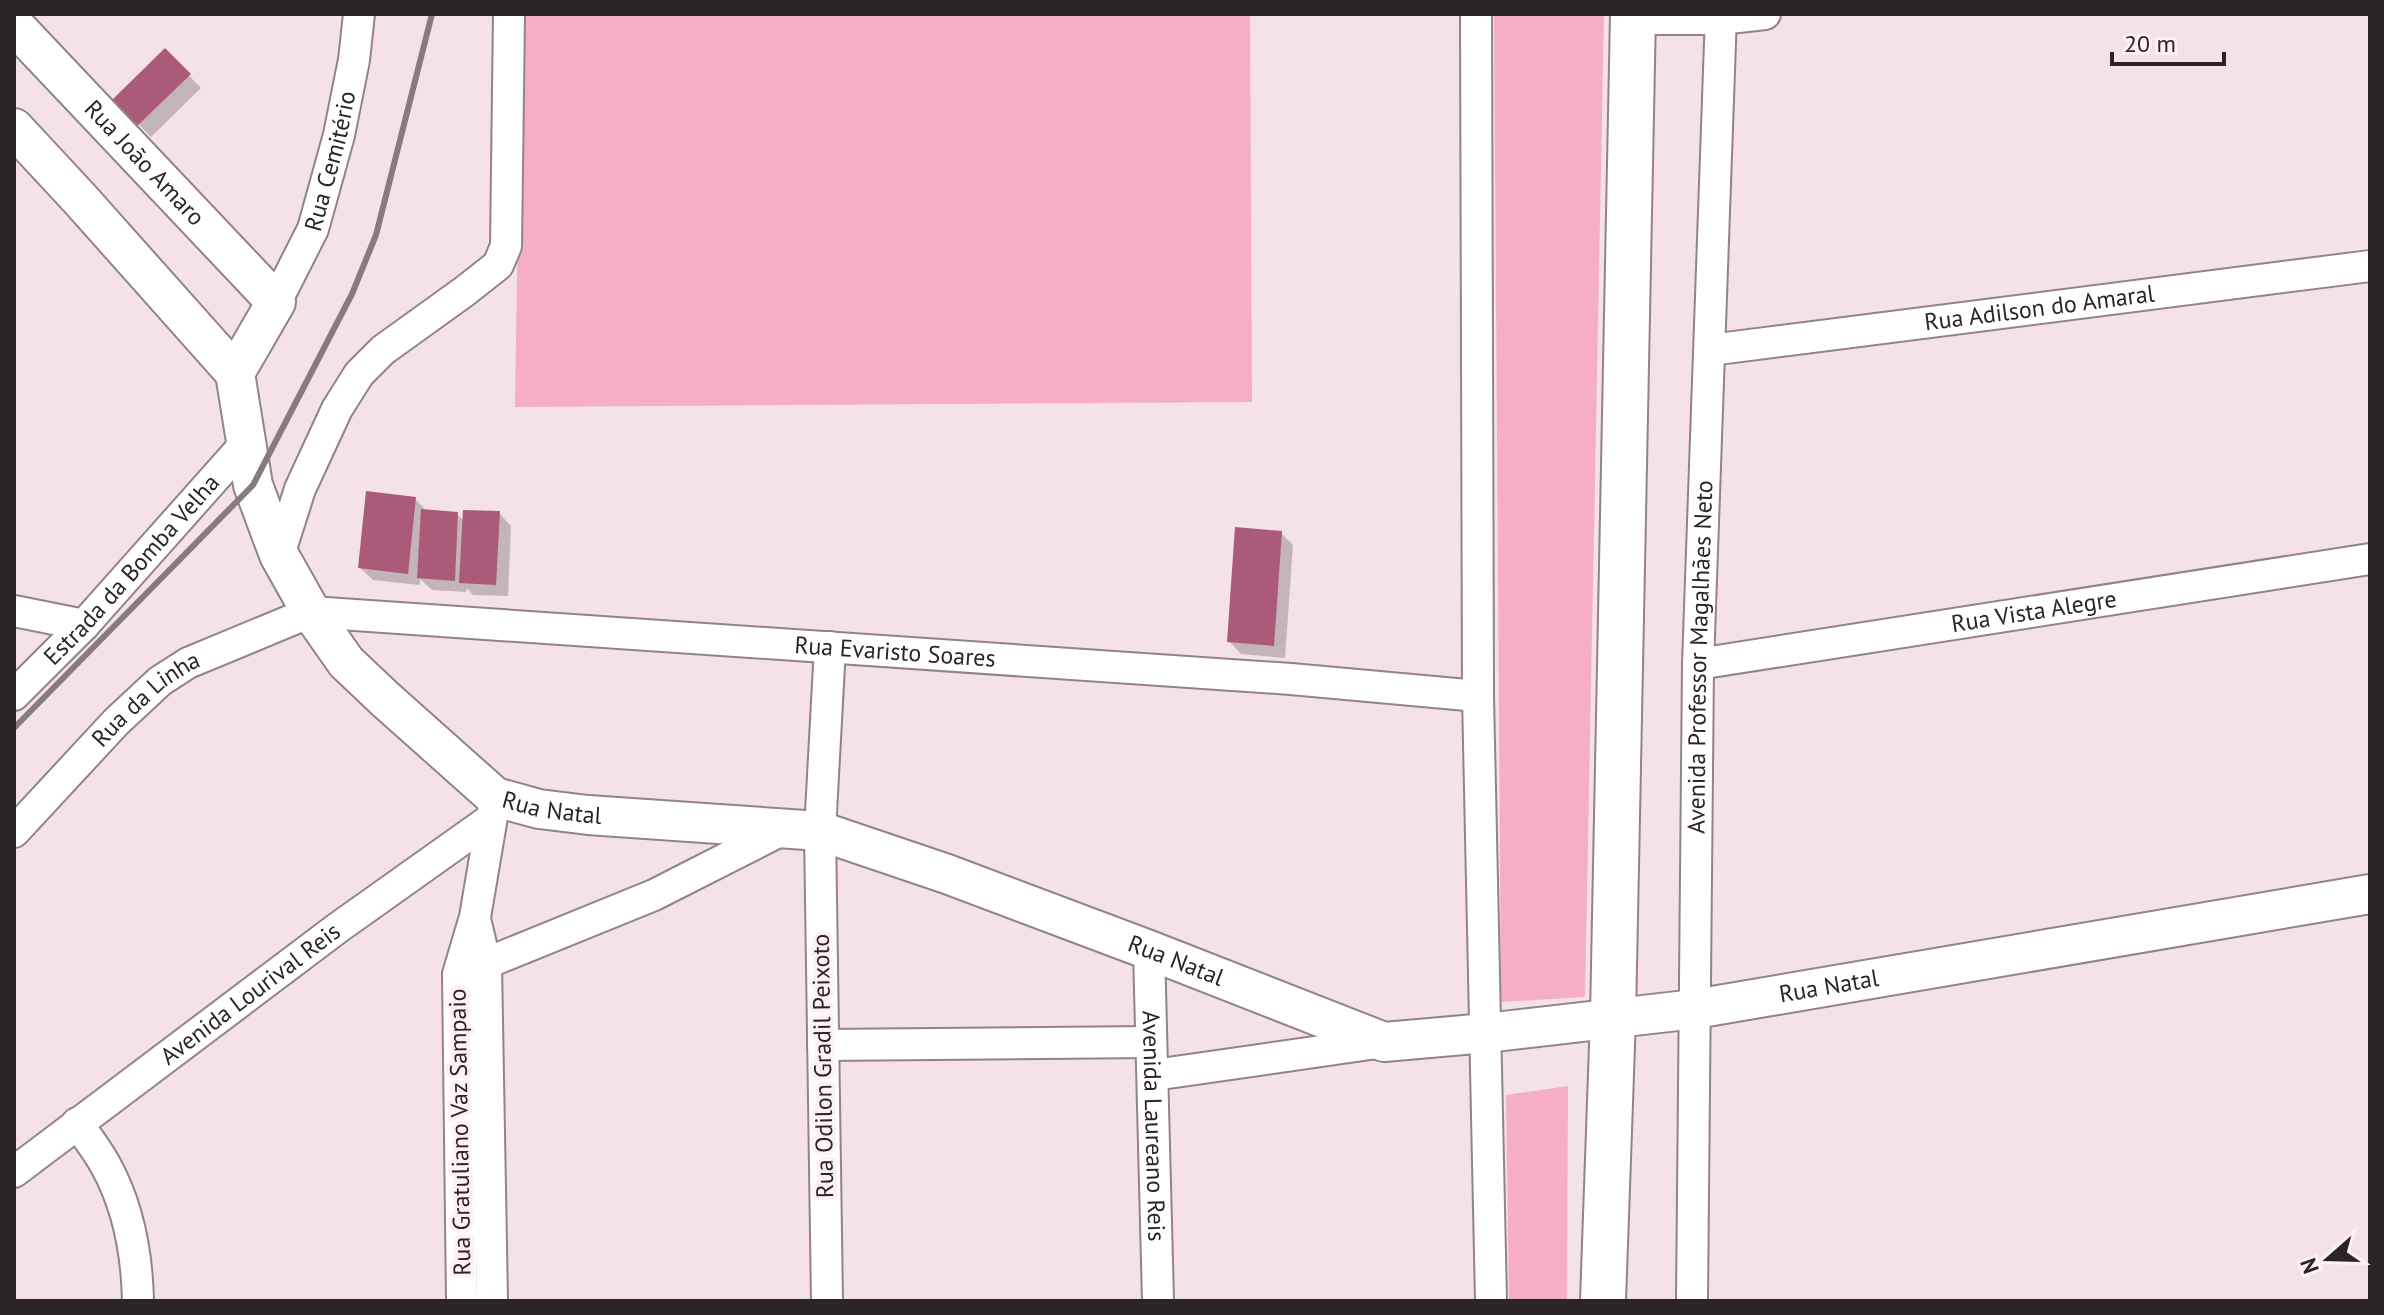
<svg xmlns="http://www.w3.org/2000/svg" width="2384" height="1315" viewBox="0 0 2384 1315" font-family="'PT Sans',sans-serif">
<rect width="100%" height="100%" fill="#f4e2e7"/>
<!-- green -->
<g fill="#f6aec6">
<polygon points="521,14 1250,14 1252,402 515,407"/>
<polygon points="1494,14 1604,14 1585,997 1501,1002"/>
<polygon points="1568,1086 1567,1301 1509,1301 1506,1095"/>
</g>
<!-- shadow -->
<g fill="#0003">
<polygon points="165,51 201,88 151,137 115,100"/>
<polygon points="415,499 428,512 457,514 464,521 499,513 511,526 508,596 473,595 467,588 466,592 432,590 420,579 420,585 373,580 360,568"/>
<polygon points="1281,533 1293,545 1285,658 1241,654 1229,641"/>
</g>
<!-- building -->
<g fill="#ab5b79">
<polygon points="165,48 191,74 137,126 112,100"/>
<polygon points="366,491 416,497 408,574 358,568"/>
<polygon points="421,509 458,512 455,581 417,578"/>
<polygon points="463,510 500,511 496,585 459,583"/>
<polygon points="1235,527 1282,531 1274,646 1227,642"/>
</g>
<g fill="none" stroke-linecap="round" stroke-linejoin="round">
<!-- minor casing -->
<g stroke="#938388" stroke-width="34">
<g id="minor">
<polyline points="1476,14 1478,696 1491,1301"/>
<polyline points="1632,19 1720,19 1765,14"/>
<path id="s1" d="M276 302 313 229 339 135 354 60 359 14"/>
<path id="s2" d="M1710 350 2370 266"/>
<polyline points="279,555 300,489 337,409 359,374 383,350 465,291 498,265 506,246 509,14"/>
<polyline points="14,611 84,625"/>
<path id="s3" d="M1698 664 2370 559"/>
<path id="s4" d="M14 695 84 625 246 443"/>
<path id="s5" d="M14 832 116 722 160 681 188 663 311 612 1291 679 1478 696"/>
<polyline points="475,919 486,965 492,1301"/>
<path id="s6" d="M1149 950 1158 1301"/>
<polyline points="467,971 654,895 782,830"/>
<polyline points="823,1045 1151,1042"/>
<polyline points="1154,1075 1384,1042"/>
<path d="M77 1123C87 1137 98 1151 106 1166 128 1206 137 1255 138 1301"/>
<path id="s7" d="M14 1172 339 927 491 819"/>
<polyline points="462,1301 458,974 475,917 493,811"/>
<polyline points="827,1301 820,831 830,647"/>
<path id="s8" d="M1692 1301 1698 664 1721 14"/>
</g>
</g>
<!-- tertiary casing -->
<g stroke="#938388" stroke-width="42">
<g id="tertiary">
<path id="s9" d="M14 25 276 302 235 373"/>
<polyline points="14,128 80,199 235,373"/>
<path id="s10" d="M235 373 253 485 279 555 311 612 346 662 385 699 495 797 539 809 588 815 820 831 947 874 1149 950 1384 1042 1486 1033 1695 1009 2370 894"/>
</g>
</g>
<!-- secondary casing -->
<g stroke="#938388" stroke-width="48">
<polyline id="secondary" points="1603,1301 1613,1017 1633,14"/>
</g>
<!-- minor -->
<use href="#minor" stroke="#fff" stroke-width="30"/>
<!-- tertiary -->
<use href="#tertiary" stroke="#fff" stroke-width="38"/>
<!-- secondary -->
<use href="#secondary" stroke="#fff" stroke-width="44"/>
<!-- rail -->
<polyline stroke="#877b7f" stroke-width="6" points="14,728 253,485 352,294 376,235 432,14"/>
</g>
<g text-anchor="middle" stroke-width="8" stroke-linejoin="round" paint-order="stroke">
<!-- street labels -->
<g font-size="24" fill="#2b2527" stroke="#fff0f5">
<text dy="8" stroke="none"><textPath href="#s1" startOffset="152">Rua Cemitério</textPath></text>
<text dy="8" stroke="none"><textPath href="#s9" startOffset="190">Rua João Amaro</textPath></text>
<text dy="8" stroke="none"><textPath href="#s2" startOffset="332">Rua Adilson do Amaral</textPath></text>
<text dy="8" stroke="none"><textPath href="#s4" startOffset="172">Estrada da Bomba Velha</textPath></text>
<text dy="8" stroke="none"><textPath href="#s3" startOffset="340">Rua Vista Alegre</textPath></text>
<text dy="8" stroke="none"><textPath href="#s5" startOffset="962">Rua Evaristo Soares</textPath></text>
<text dy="8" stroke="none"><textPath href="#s8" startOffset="644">Avenida Professor Magalhães Neto</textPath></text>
<text dy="8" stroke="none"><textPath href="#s5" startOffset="188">Rua da Linha</textPath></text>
<text dy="8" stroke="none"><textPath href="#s10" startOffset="574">Rua Natal</textPath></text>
<text dy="8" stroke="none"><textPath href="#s10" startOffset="1222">Rua Natal</textPath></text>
<text dy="8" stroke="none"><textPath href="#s10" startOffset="1894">Rua Natal</textPath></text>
<text dy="8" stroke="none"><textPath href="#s7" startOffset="296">Avenida Lourival Reis</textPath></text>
<text transform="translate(823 1066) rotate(-91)" y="8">Rua Odilon Gradil Peixoto</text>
<text dy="8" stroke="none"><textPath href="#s6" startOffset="176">Avenida Laureano Reis</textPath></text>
<text transform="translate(460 1132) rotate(-91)" y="8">Rua Gratuliano Vaz Sampaio</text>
</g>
</g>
<!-- border -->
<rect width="2384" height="1315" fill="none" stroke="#2b2527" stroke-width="32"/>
<!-- north arrow -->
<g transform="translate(2328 1259) rotate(250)" stroke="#fff0f5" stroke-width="6" paint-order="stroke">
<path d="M0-6L14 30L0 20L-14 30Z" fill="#2b2527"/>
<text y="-12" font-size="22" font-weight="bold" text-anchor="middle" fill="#2b2527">N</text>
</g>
<!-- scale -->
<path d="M2112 52v12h112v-12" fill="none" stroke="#2b2527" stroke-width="4"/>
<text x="2124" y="52" font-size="24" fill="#2b2527" stroke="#fff0f5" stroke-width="6" paint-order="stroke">20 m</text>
</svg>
